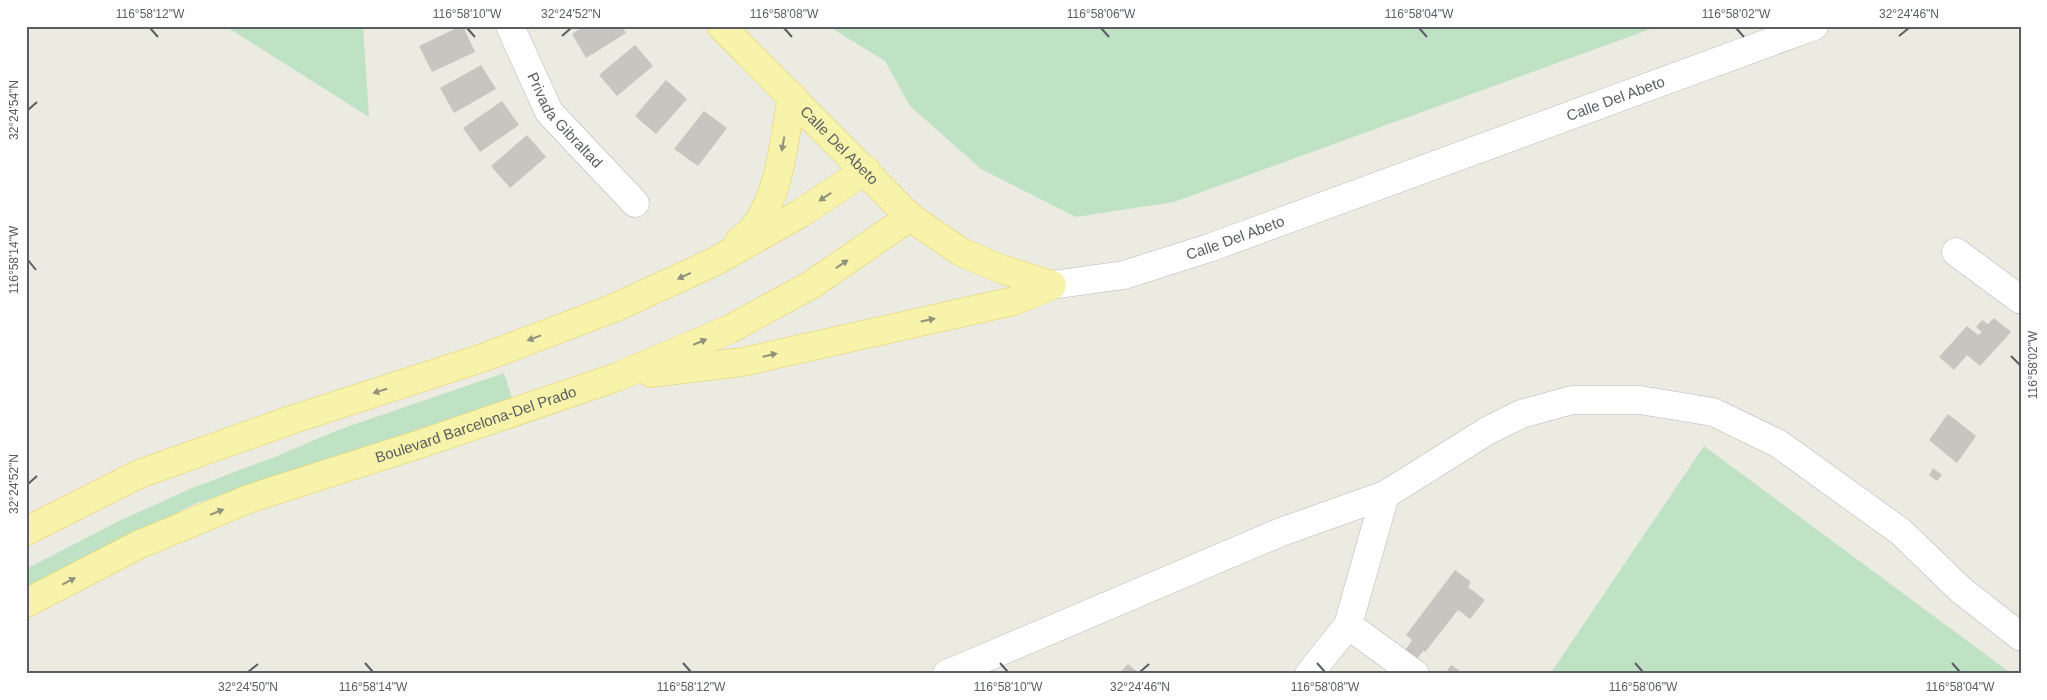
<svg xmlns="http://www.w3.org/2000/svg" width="2047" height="700" viewBox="0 0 2047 700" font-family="Arial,sans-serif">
<rect width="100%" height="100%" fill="#ecebe2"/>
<!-- green -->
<g fill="#c0e2c4">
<polygon points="225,26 363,26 369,117"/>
<polygon points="828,26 1659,26 1174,202 1076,217 981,169 910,106 885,61"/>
<polygon points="504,373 512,398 197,503 128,537 26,591 26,569 119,521 192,488 277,456 338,430"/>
<polygon points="1704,446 2012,674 1550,674"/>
</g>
<!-- building -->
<g fill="#c7c5bf">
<polygon points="461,26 463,26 475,52 432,72 419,46"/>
<polygon points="584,26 622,26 626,33 586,58 572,34"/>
<polygon points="635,45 653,66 617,96 599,75"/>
<polygon points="481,65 496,89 454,113 440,88"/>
<polygon points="666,80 687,99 656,134 635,116"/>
<polygon points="502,101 519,125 480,152 463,128"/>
<polygon points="704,111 727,128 698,166 674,149"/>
<polygon points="527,135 546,157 510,188 491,166"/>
<polygon points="1994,318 2011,332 1980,366 1967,355 1954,370 1939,357 1967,326 1978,335 1982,332 1976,327 1982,320 1988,324"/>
<polygon points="1948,414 1976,436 1957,463 1929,440"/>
<polygon points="1933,468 1942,475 1937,481 1929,475"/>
<polygon points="1455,570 1471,582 1468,587 1485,600 1470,619 1458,610 1425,652 1423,651 1417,659 1405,651 1412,640 1406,635"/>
<polygon points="1128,664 1140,674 1119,674"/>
<polygon points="1451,665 1462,672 1461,674 1445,674"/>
</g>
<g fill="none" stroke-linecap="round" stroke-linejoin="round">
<!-- minor casing -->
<g stroke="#b5b7bb" stroke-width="29">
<g id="minor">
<path id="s1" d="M510 26 549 112 635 203"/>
<polyline points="1956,252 2021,300"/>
<polyline points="1348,625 1415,674"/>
<polyline points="947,674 1281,532 1385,495 1487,431 1521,414 1572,400 1640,400 1713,412 1779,444 1901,532 1961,590 2021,637"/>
<polyline points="1309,674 1348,625 1385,495"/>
</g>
</g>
<!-- secondary casing -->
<g stroke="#b6b8bd" stroke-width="29">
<g id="secondary">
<path id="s2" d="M1052 285 1124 275 1209 248 1814 26"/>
</g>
</g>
<!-- primary casing -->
<g stroke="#e5ce62" stroke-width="29">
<g id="primary">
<path id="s3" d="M721 26 910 217 961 252 1001 269 1052 285"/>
<path d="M739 241C744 237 750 233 754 228 781 192 784 139 792 96"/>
<polyline points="651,373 742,362 1014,301 1052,285"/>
<polyline points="26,531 139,474 291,420 485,357 614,308 716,261 801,213 866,170"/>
<path id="s4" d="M26 603 138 545 251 498 420 444 617 377 730 329 811 285 910 217"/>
</g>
</g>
<!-- minor -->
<use href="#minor" stroke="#fff" stroke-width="28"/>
<!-- secondary -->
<use href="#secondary" stroke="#fff" stroke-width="28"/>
<!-- primary -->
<use href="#primary" stroke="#f8f3ab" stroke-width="28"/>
</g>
<!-- one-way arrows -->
<defs><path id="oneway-solid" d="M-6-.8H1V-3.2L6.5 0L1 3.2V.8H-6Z" transform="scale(1.25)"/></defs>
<g fill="#91927c">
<use href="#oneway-solid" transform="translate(783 144) rotate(100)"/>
<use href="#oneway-solid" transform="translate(825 197) rotate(146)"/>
<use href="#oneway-solid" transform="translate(842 264) rotate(-34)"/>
<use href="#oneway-solid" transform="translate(684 276) rotate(155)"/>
<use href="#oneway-solid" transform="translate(928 320) rotate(-12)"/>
<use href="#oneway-solid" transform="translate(534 338) rotate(159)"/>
<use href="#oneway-solid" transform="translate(700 342) rotate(-23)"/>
<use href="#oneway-solid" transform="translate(770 355) rotate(-13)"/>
<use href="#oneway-solid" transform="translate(380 391) rotate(162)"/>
<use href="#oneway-solid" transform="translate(217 512) rotate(-22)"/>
<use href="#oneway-solid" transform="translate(69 581) rotate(-28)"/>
</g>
<!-- ticks -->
<path fill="none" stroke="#5a5d62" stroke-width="2" d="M150 28 158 37M467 28 475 37M784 28 792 37M1101 28 1109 37M1419 28 1427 37M1736 28 1744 37M562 36 571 28M1899 36 1909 28M28 110 37 102M28 260 36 270M2011 356 2020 365M28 484 37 476M365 663 373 672M683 663 691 672M1000 663 1008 672M1317 663 1325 672M1635 663 1643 672M1952 663 1960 672M248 672 258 664M1140 672 1149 664"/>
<g text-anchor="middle" stroke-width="4.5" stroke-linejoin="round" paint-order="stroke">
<!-- street labels -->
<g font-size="15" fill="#5a5d62" stroke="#fff">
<text dy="5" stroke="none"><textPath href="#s2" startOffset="595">Calle Del Abeto</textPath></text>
<text dy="5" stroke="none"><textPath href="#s1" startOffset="110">Privada Gibraltad</textPath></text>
<text dy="5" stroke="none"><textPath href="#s3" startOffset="168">Calle Del Abeto</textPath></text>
<text dy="5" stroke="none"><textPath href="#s2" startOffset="190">Calle Del Abeto</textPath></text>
<text dy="5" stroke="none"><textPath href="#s4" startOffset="485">Boulevard Barcelona-Del Prado</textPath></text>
</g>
</g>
<!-- border -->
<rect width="2047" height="700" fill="none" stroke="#ffffff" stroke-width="55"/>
<rect x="28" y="28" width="1992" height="644" fill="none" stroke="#5a5d62" stroke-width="2"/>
<g font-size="12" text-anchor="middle" fill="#5a5d62">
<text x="150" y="18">116°58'12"W</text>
<text x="467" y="18">116°58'10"W</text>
<text x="571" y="18">32°24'52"N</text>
<text x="784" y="18">116°58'08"W</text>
<text x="1101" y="18">116°58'06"W</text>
<text x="1419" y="18">116°58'04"W</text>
<text x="1736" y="18">116°58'02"W</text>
<text x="1909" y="18">32°24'46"N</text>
<text transform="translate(14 110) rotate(-90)" y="4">32°24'54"N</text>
<text transform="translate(14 260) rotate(-90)" y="4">116°58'14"W</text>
<text transform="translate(2033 365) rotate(-90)" y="4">116°58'02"W</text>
<text transform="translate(14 484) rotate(-90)" y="4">32°24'52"N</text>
<text x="248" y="691">32°24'50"N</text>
<text x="373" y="691">116°58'14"W</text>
<text x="691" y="691">116°58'12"W</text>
<text x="1008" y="691">116°58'10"W</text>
<text x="1140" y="691">32°24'46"N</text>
<text x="1325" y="691">116°58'08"W</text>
<text x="1643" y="691">116°58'06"W</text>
<text x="1960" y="691">116°58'04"W</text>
</g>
</svg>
